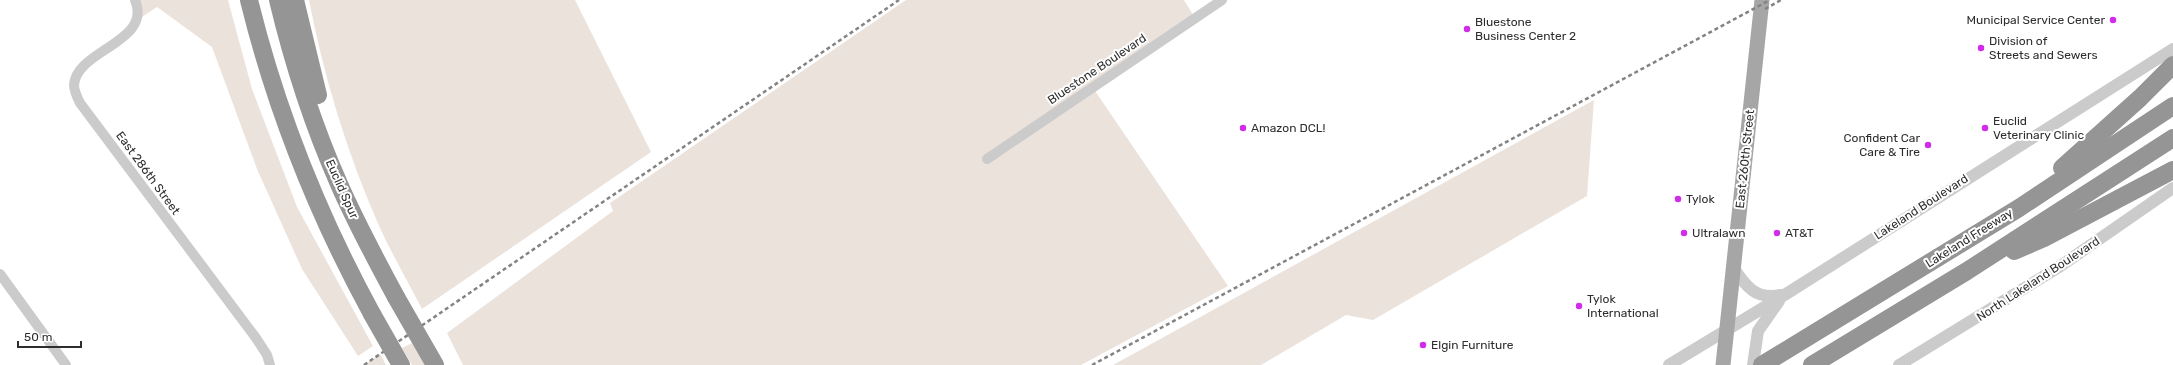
<svg xmlns="http://www.w3.org/2000/svg" width="2173" height="365" viewBox="0 0 2173 365" font-family="Rubik,sans-serif">
<rect width="100%" height="100%" fill="#fff"/>
<!-- green -->
<g fill="#ece2dc">
<polygon points="138,0 228,0 252,89 297,207 373,346 358,356 302,269 257,169 212,47 157,7 142,17"/>
<path d="M309 0H575L651 152 422 309C408 282 393 256 380 228 348 156 324 78 309 0Z"/>
<polygon points="906,0 1184,0 1195,18 1093,88 1228,286 1081,365 463,365 447,333 613,211 610,203"/>
<polygon points="1594,100 1587,196 1373,320 1346,315 1261,365 1113,365"/>
<polygon points="412,343 425,365 412,365 402,348"/>
<polygon points="380,354 386,365 364,365"/>
</g>
<g fill="none" stroke-linecap="round" stroke-linejoin="round">
<!-- minor -->
<g stroke="#cbcbcb" stroke-width="10">
<path d="M135 0C153 42 76 50 74 85 74 91 77 97 80 103L256 338 267 355 270 365"/>
<polyline points="987,159 1222,0"/>
<polyline points="0,274 66,365"/>
</g>
<!-- tertiary -->
<g stroke="#cbcbcb" stroke-width="12">
<path d="M1733 267C1746 287 1756 300 1781 295"/>
<polyline points="1669,365 1786,294 2173,49"/>
<polyline points="1753,365 1758,331 1779,301"/>
<polyline points="1899,365 2059,267 2173,188"/>
</g>
<!-- primary -->
<polyline stroke="#a6a6a6" stroke-width="15" points="1723,365 1762,0"/>
<!-- motorway -->
<g stroke="#959595" stroke-width="18">
<path d="M249 0C276 110 318 215 372 314"/>
<path d="M278 0C293 63 313 125 339 184 356 223 376 260 396 297"/>
<polyline points="295,0 318,95"/>
<polyline points="2062,168 2140,98 2173,65"/>
<polyline points="2014,251 2044,238 2173,170"/>
<polyline points="1762,365 2019,208 2173,106"/>
<polyline points="1812,365 1967,271 2173,138"/>
</g>
<!-- rail -->
<g stroke="#838383" stroke-width="2.5" stroke-dasharray="4 3" stroke-linecap="butt">
<polyline points="1765,9 1781,0"/>
<polyline points="364,365 899,0"/>
<polyline points="1092,365 1770,0"/>
</g>
<!-- motorway-bridge -->
<g stroke="#959595" stroke-width="18">
<polyline points="396,297 435,365"/>
<polyline points="372,314 401,365"/>
</g>
</g>
<!-- markers -->
<g fill="#d02de9" stroke="#fff" stroke-width="1.5">
<circle cx="2113" cy="20" r="4"/>
<circle cx="1467" cy="29" r="4"/>
<circle cx="1981" cy="48" r="4"/>
<circle cx="1243" cy="128" r="4"/>
<circle cx="1985" cy="128" r="4"/>
<circle cx="1928" cy="145" r="4"/>
<circle cx="1678" cy="199" r="4"/>
<circle cx="1684" cy="233" r="4"/>
<circle cx="1777" cy="233" r="4"/>
<circle cx="1579" cy="306" r="4"/>
<circle cx="1423" cy="345" r="4"/>
</g>
<g text-anchor="middle" stroke-width="4" stroke-linejoin="round" paint-order="stroke">
<!-- poi labels -->
<g font-size="12" fill="#2e2e2e" stroke="#fff" text-anchor="start">
<text x="2105" y="24" text-anchor="end">Municipal Service Center</text>
<text x="1475" y="26">Bluestone<tspan x="1475" dy="14">Business Center 2</tspan></text>
<text x="1989" y="45">Division of<tspan x="1989" dy="14">Streets and Sewers</tspan></text>
<text x="1993" y="125">Euclid<tspan x="1993" dy="14">Veterinary Clinic</tspan></text>
<text x="1251" y="132">Amazon DCL!</text>
<text x="1920" y="142" text-anchor="end">Confident Car<tspan x="1920" dy="14">Care &amp; Tire</tspan></text>
<text x="1686" y="203">Tylok</text>
<text x="1692" y="237">Ultralawn</text>
<text x="1785" y="237">AT&amp;T</text>
<text x="1587" y="303">Tylok<tspan x="1587" dy="14">International</tspan></text>
<text x="1431" y="349">Elgin Furniture</text>
</g>
<!-- street labels -->
<g font-size="12" fill="#2e2e2e" stroke="#fff">
<text transform="translate(1097 69) rotate(-34)" y="4">Bluestone Boulevard</text>
<text transform="translate(1745 159) rotate(-84)" y="4">East 260th Street</text>
<text transform="translate(148 173) rotate(54)" y="4">East 286th Street</text>
<text transform="translate(342 189) rotate(66)" y="4">Euclid Spur</text>
<text transform="translate(1921 207) rotate(-33)" y="4">Lakeland Boulevard</text>
<text transform="translate(1969 238) rotate(-32)" y="4">Lakeland Freeway</text>
<text transform="translate(2038 279) rotate(-33)" y="4">North Lakeland Boulevard</text>
</g>
</g>
<!-- scale -->
<path d="M18 341v6h63v-6" fill="none" stroke="#2e2e2e" stroke-width="2"/>
<text x="24" y="341" font-size="12" fill="#2e2e2e" stroke="#ffffff" stroke-width="3" paint-order="stroke">50 m</text>
</svg>
